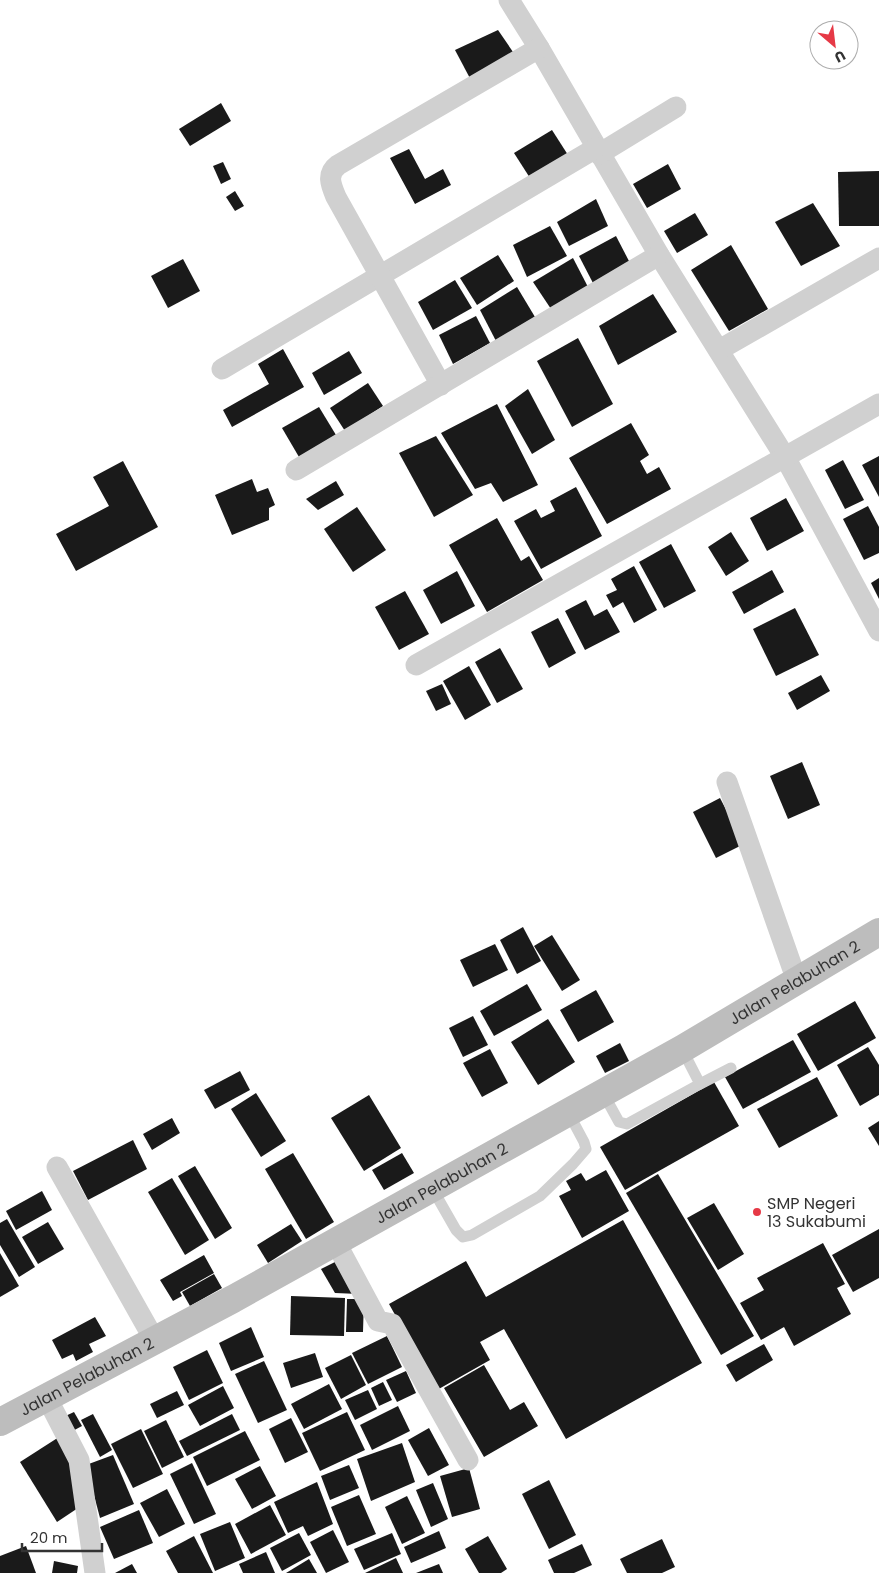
<svg xmlns="http://www.w3.org/2000/svg" width="879" height="1573" viewBox="0 0 879 1573" font-family="Poppins,sans-serif">
<rect width="100%" height="100%" fill="#fff"/>
<!-- building -->
<g fill="#1a1a1a">
<polygon points="498,30 513,52 473,84 455,50"/>
<polygon points="221,103 231,121 190,146 179,129"/>
<polygon points="552,130 568,155 530,178 514,153"/>
<polygon points="409,149 425,179 443,169 451,185 415,204 390,158"/>
<polygon points="223,162 231,179 221,184 213,166"/>
<polygon points="668,164 681,189 647,208 633,184"/>
<polygon points="879,171 879,226 839,226 838,172"/>
<polygon points="235,191 244,206 235,211 226,197"/>
<polygon points="596,199 608,226 569,246 557,222"/>
<polygon points="813,203 840,246 801,266 775,222"/>
<polygon points="695,213 708,235 677,253 664,231"/>
<polygon points="550,226 567,256 527,277 513,245"/>
<polygon points="616,236 630,263 594,285 579,256"/>
<polygon points="731,245 768,309 729,331 691,270"/>
<polygon points="498,255 514,281 477,305 460,278"/>
<polygon points="573,258 588,287 551,309 533,282"/>
<polygon points="183,259 200,291 168,308 151,276"/>
<polygon points="455,280 472,308 433,330 418,302"/>
<polygon points="517,287 535,317 496,341 480,310"/>
<polygon points="653,294 677,332 618,365 599,326"/>
<polygon points="476,316 490,343 453,364 439,335"/>
<polygon points="578,338 613,404 572,427 537,361"/>
<polygon points="283,349 304,387 232,427 223,410 269,384 258,364"/>
<polygon points="349,351 362,373 324,395 312,373"/>
<polygon points="368,383 383,406 345,431 330,408"/>
<polygon points="528,389 555,440 532,454 505,406"/>
<polygon points="497,404 538,485 503,502 491,483 475,489 441,433"/>
<polygon points="319,407 336,435 299,457 282,428"/>
<polygon points="631,423 649,455 640,461 647,474 659,467 671,489 607,524 569,458"/>
<polygon points="436,436 473,495 434,517 399,453"/>
<polygon points="879,456 879,497 862,465"/>
<polygon points="843,460 864,500 845,509 825,470"/>
<polygon points="123,461 158,527 76,571 56,534 109,506 93,477"/>
<polygon points="252,479 257,492 268,488 275,505 269,508 269,520 232,535 215,495"/>
<polygon points="336,481 344,495 318,510 306,499"/>
<polygon points="576,487 602,536 541,569 514,521 536,509 541,518 555,511 550,501"/>
<polygon points="786,498 804,531 767,551 750,518"/>
<polygon points="868,506 879,527 879,553 864,560 843,519"/>
<polygon points="357,507 386,550 353,572 324,529"/>
<polygon points="497,518 521,561 529,556 543,580 487,612 449,545"/>
<polygon points="731,532 749,561 726,576 708,547"/>
<polygon points="671,544 696,591 664,608 639,562"/>
<polygon points="634,566 657,610 634,623 623,602 613,608 606,595 617,590 611,579"/>
<polygon points="772,570 784,592 744,614 732,592"/>
<polygon points="457,571 475,606 441,624 423,590"/>
<polygon points="879,578 879,599 871,583"/>
<polygon points="405,591 429,634 399,650 375,607"/>
<polygon points="586,600 594,616 607,609 620,632 585,650 565,611"/>
<polygon points="795,608 819,655 776,676 753,629"/>
<polygon points="558,618 576,653 549,668 531,632"/>
<polygon points="500,648 523,689 497,703 475,662"/>
<polygon points="469,666 491,705 465,720 443,681"/>
<polygon points="821,675 830,691 797,710 788,693"/>
<polygon points="442,684 451,704 436,711 426,691"/>
<polygon points="802,762 820,805 788,819 770,776"/>
<polygon points="720,798 744,844 716,858 693,812"/>
<polygon points="523,927 541,961 517,974 500,940"/>
<polygon points="552,935 580,980 562,991 534,946"/>
<polygon points="495,944 508,970 473,987 460,960"/>
<polygon points="527,984 542,1010 494,1036 480,1011"/>
<polygon points="596,990 614,1022 578,1042 560,1010"/>
<polygon points="855,1001 876,1038 818,1071 797,1034"/>
<polygon points="473,1016 488,1045 463,1057 449,1028"/>
<polygon points="548,1019 575,1062 538,1085 511,1042"/>
<polygon points="793,1040 811,1072 743,1109 725,1077"/>
<polygon points="620,1043 629,1061 605,1073 596,1056"/>
<polygon points="868,1047 879,1065 879,1095 860,1106 837,1065"/>
<polygon points="490,1049 508,1083 482,1097 463,1063"/>
<polygon points="240,1071 250,1090 215,1109 204,1090"/>
<polygon points="817,1077 838,1116 779,1148 757,1109"/>
<polygon points="714,1082 739,1126 625,1190 600,1147"/>
<polygon points="256,1093 286,1141 261,1157 231,1109"/>
<polygon points="369,1095 401,1148 364,1171 331,1118"/>
<polygon points="172,1118 180,1133 152,1150 143,1134"/>
<polygon points="879,1121 879,1146 868,1128"/>
<polygon points="133,1140 147,1169 88,1200 73,1171"/>
<polygon points="293,1153 334,1222 306,1239 265,1169"/>
<polygon points="402,1153 414,1173 384,1190 372,1170"/>
<polygon points="195,1166 232,1228 215,1239 178,1176"/>
<polygon points="606,1170 629,1211 582,1238 559,1196 571,1190 566,1181 581,1173 586,1181"/>
<polygon points="658,1174 754,1336 721,1355 626,1193"/>
<polygon points="172,1178 209,1240 185,1255 148,1192"/>
<polygon points="42,1191 52,1210 16,1230 6,1211"/>
<polygon points="714,1203 744,1254 718,1270 687,1218"/>
<polygon points="7,1219 35,1267 19,1277 0,1245 0,1223"/>
<polygon points="623,1220 702,1363 566,1439 504,1329 480,1342 490,1360 437,1390 389,1304 466,1261 486,1297"/>
<polygon points="48,1222 64,1249 38,1264 22,1237"/>
<polygon points="291,1224 302,1241 268,1263 257,1245"/>
<polygon points="879,1229 879,1278 853,1292 832,1255"/>
<polygon points="823,1243 845,1284 837,1288 851,1314 794,1346 784,1327 761,1340 740,1303 764,1290 757,1278"/>
<polygon points="0,1253 19,1286 0,1297"/>
<polygon points="204,1255 214,1273 180,1292 182,1296 173,1301 160,1280"/>
<polygon points="341,1259 359,1294 335,1293 321,1269"/>
<polygon points="214,1274 222,1288 190,1306 182,1292"/>
<polygon points="291,1296 345,1298 344,1336 290,1335"/>
<polygon points="347,1299 364,1299 363,1332 346,1332"/>
<polygon points="95,1317 106,1336 89,1344 93,1352 76,1361 73,1354 62,1359 52,1340"/>
<polygon points="251,1327 264,1357 231,1371 219,1343"/>
<polygon points="387,1336 402,1367 368,1384 352,1353"/>
<polygon points="764,1344 773,1360 736,1382 726,1365"/>
<polygon points="207,1350 223,1383 189,1400 173,1367"/>
<polygon points="315,1353 323,1377 291,1388 283,1363"/>
<polygon points="351,1355 366,1385 341,1399 325,1368"/>
<polygon points="264,1361 287,1410 258,1423 235,1374"/>
<polygon points="484,1365 510,1410 524,1402 538,1426 484,1457 444,1388"/>
<polygon points="406,1371 416,1393 397,1402 386,1380"/>
<polygon points="383,1382 392,1400 379,1406 371,1388"/>
<polygon points="329,1384 342,1409 304,1429 291,1404"/>
<polygon points="223,1386 234,1408 200,1426 188,1405"/>
<polygon points="368,1390 377,1409 355,1420 345,1400"/>
<polygon points="177,1391 184,1405 157,1418 150,1404"/>
<polygon points="398,1406 410,1431 372,1450 360,1425"/>
<polygon points="74,1412 82,1426 67,1434 59,1419"/>
<polygon points="347,1412 365,1450 320,1471 302,1433"/>
<polygon points="93,1414 112,1450 100,1457 81,1420"/>
<polygon points="232,1414 240,1430 187,1456 179,1441"/>
<polygon points="291,1418 308,1452 285,1463 269,1429"/>
<polygon points="166,1420 184,1457 162,1468 144,1431"/>
<polygon points="429,1428 449,1465 428,1476 408,1440"/>
<polygon points="141,1429 163,1474 133,1488 111,1444"/>
<polygon points="245,1431 260,1460 207,1486 193,1457"/>
<polygon points="59,1437 76,1467 78,1508 57,1522 20,1462"/>
<polygon points="402,1443 415,1482 371,1501 357,1459"/>
<polygon points="113,1455 134,1504 100,1518 86,1465"/>
<polygon points="192,1463 216,1514 194,1524 170,1474"/>
<polygon points="349,1465 359,1488 330,1500 321,1476"/>
<polygon points="260,1466 276,1496 252,1509 235,1479"/>
<polygon points="469,1468 480,1509 452,1517 440,1476"/>
<polygon points="549,1480 576,1535 549,1549 522,1494"/>
<polygon points="317,1482 333,1524 308,1536 303,1526 288,1533 274,1502"/>
<polygon points="433,1483 448,1519 431,1527 416,1490"/>
<polygon points="167,1489 185,1524 159,1537 140,1503"/>
<polygon points="359,1495 376,1534 347,1546 331,1507"/>
<polygon points="407,1496 425,1533 402,1544 385,1507"/>
<polygon points="270,1505 286,1535 251,1554 235,1524"/>
<polygon points="139,1510 153,1543 114,1559 100,1527"/>
<polygon points="230,1522 245,1558 215,1571 200,1534"/>
<polygon points="333,1530 349,1562 326,1573 310,1542"/>
<polygon points="439,1531 446,1548 411,1563 404,1547"/>
<polygon points="299,1533 311,1555 282,1571 270,1548"/>
<polygon points="392,1533 401,1554 364,1570 354,1549"/>
<polygon points="194,1536 213,1573 178,1573 166,1551"/>
<polygon points="488,1536 507,1569 501,1573 479,1573 465,1549"/>
<polygon points="662,1539 675,1567 662,1573 627,1573 620,1559"/>
<polygon points="582,1544 592,1565 574,1573 554,1573 548,1560"/>
<polygon points="26,1546 36,1573 0,1573 0,1556"/>
<polygon points="266,1552 275,1573 243,1573 239,1564"/>
<polygon points="396,1558 403,1573 365,1573"/>
<polygon points="309,1559 317,1573 286,1573"/>
<polygon points="54,1561 78,1566 77,1573 52,1573"/>
<polygon points="132,1564 137,1573 115,1573"/>
<polygon points="439,1564 443,1573 416,1573"/>
</g>
<g fill="none" stroke-linecap="round" stroke-linejoin="round">
<!-- service -->
<g stroke="#d0d0d0" stroke-width="11">
<polyline points="700,1084 731,1068"/>
<polyline points="603,1093 619,1122 627,1124 700,1084 682,1049"/>
<polyline points="432,1188 456,1230 463,1237 472,1235 540,1196 573,1164 586,1149 584,1142 568,1112"/>
</g>
<!-- minor -->
<g stroke="#d0d0d0" stroke-width="21">
<polyline points="509,0 539,48 659,255 785,457 879,631"/>
<polyline points="599,154 676,107"/>
<polyline points="719,350 879,258"/>
<polyline points="222,369 596,148"/>
<path d="M441 385 336 197C331 185 326 174 338 165L539 48"/>
<polyline points="296,470 659,255"/>
<polyline points="416,665 879,404"/>
<polyline points="727,782 797,981"/>
<polyline points="57,1167 155,1341"/>
<polyline points="335,1241 378,1321 392,1324 468,1460"/>
<polyline points="47,1398 79,1460 95,1573"/>
</g>
<!-- secondary -->
<path stroke="#bdbdbd" stroke-width="28" id="s1" d="M0 1422 233 1299 682 1049 879 932"/>
</g>
<!-- markers -->
<circle fill="#e63946" stroke="#fff" stroke-width="2" cx="757" cy="1212" r="5"/>
<g text-anchor="middle" stroke-width="5" stroke-linejoin="round" paint-order="stroke">
<!-- street labels -->
<g font-size="16" fill="#333" stroke="#fff">
<text dy="6" stroke="none"><textPath href="#s1" startOffset="908">Jalan Pelabuhan 2</textPath></text>
<text dy="6" stroke="none"><textPath href="#s1" startOffset="502">Jalan Pelabuhan 2</textPath></text>
<text dy="6" stroke="none"><textPath href="#s1" startOffset="98">Jalan Pelabuhan 2</textPath></text>
</g>
<!-- poi labels -->
<g font-size="16" fill="#333" stroke="#fff" text-anchor="start">
<text x="767" y="1209">SMP Negeri<tspan x="767" dy="18">13 Sukabumi</tspan></text>
</g>
</g>
<!-- north arrow -->
<g transform="translate(834 45) rotate(152)"><circle r="24" fill="#ffffff" stroke="#adadad"/>
<path d="M0-4L9 19L0 12L-9 19Z" fill="#e63946"/>
<text y="-8" font-size="14" font-weight="bold" text-anchor="middle" fill="#333333">U</text>
</g>
<!-- scale -->
<path d="M22 1543v8h80v-8" fill="none" stroke="#333333" stroke-width="2.5"/>
<text x="30" y="1543" font-size="15" fill="#333333" stroke="#ffffff" stroke-width="4" paint-order="stroke">20 m</text>
</svg>
